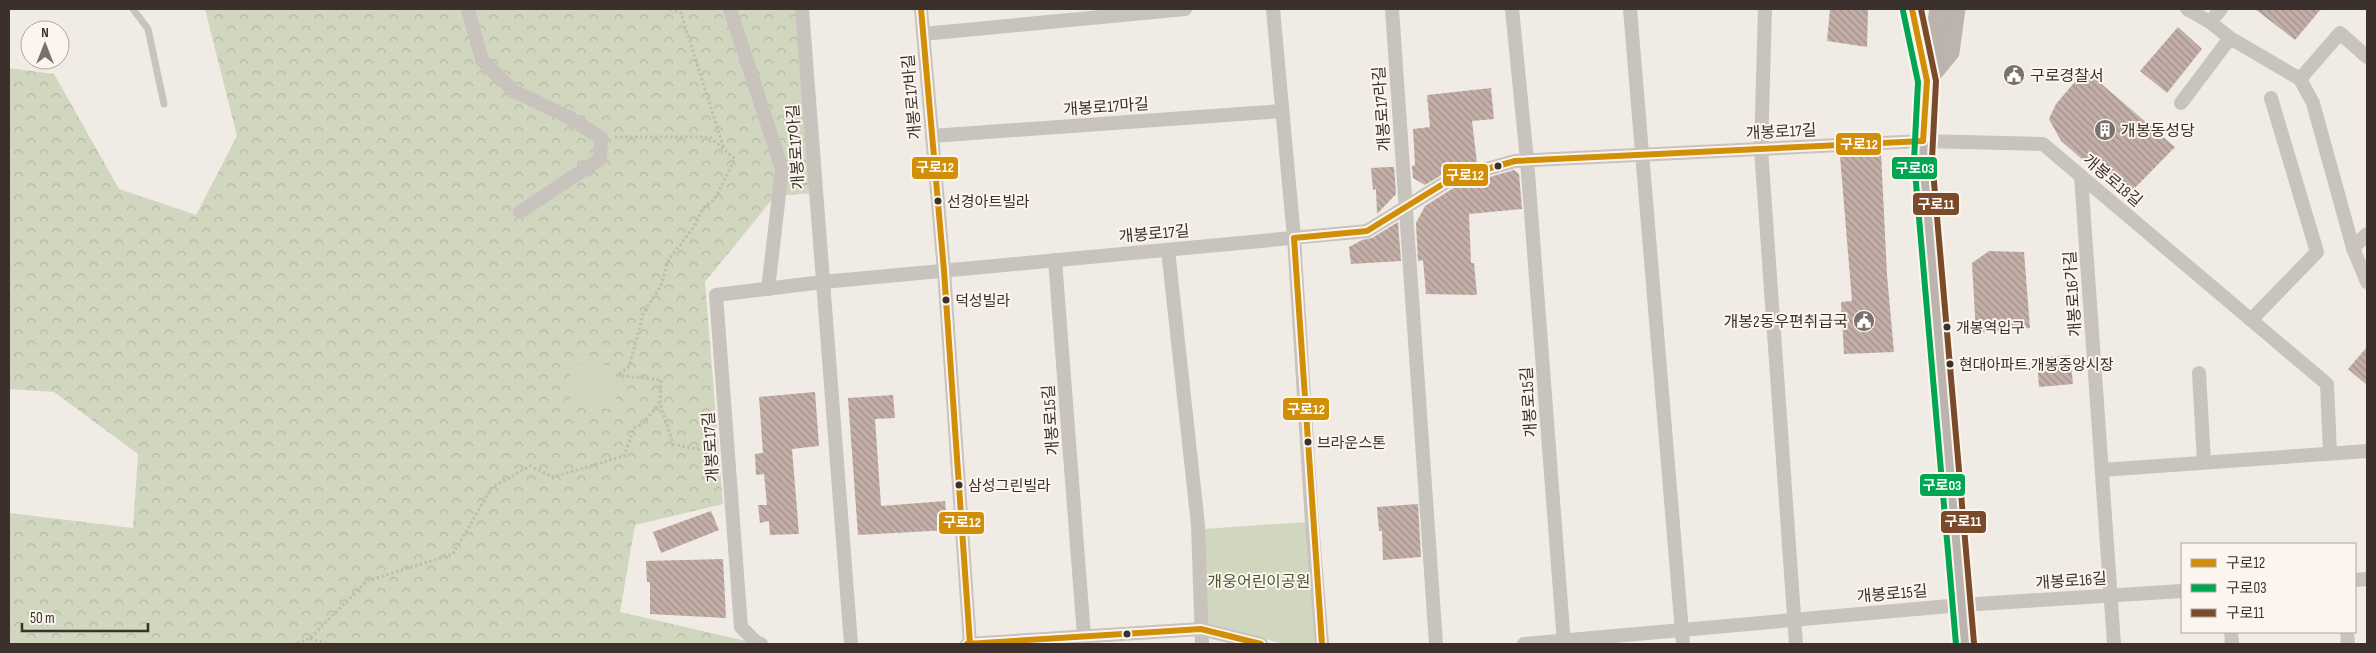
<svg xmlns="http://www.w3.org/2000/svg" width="2376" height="653" viewBox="0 0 2376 653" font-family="'Sofia Sans Condensed','Noto Sans KR',sans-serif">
<defs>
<pattern id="forest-crowns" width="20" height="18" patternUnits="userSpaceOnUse" patternTransform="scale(1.25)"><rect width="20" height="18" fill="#d1d6bf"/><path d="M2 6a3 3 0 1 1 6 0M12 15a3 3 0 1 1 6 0" fill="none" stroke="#b4b8a4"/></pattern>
<pattern id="building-back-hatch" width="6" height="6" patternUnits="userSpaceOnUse" patternTransform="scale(1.25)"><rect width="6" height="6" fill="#c3afa7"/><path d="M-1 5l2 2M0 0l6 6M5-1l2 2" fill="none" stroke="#a08f88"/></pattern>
</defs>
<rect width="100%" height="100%" fill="#f0ebe5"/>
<!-- forest -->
<polygon fill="url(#forest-crowns)" points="205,9 802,9 816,193 775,196 705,282 723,504 635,525 620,612 746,641 746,644 9,644 9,513 133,528 138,454 54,392 9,389 9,68 54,74 119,189 196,215 237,136"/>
<!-- park -->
<g fill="#d1d6bf">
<polygon points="570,363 617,366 616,410 570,405"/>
<polygon points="1307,522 1318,644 1284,644 1205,623 1203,529"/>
</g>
<!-- building -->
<g fill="url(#building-back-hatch)">
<polygon points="1830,9 1868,9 1867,47 1827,41"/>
<polygon points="2255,9 2321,9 2295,40"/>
<polygon points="2178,27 2202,49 2167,93 2140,71"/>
<polygon points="2085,70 2175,147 2126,197 2061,141 2049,119 2056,104"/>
<polygon points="1491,88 1494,119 1472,121 1477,163 1448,171 1425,185 1413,178 1412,166 1415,165 1413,129 1430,127 1427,95"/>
<polygon points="1881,153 1887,275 1894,352 1844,354 1841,302 1852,301 1840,156"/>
<polygon points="1389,167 1394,167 1396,194 1377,214 1376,189 1373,190 1371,168"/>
<polygon points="1514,170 1519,174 1522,209 1469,214 1471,263 1474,263 1477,295 1426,294 1423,260 1418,261 1416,223 1425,206 1455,187"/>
<polygon points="1398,222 1401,261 1351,264 1349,247 1362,240 1372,238"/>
<polygon points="1989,251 2024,252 2030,328 1976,333 1972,263"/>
<polygon points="2367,347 2367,385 2348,369"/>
<polygon points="2070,355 2073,384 2039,387 2037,358"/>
<polygon points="815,392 819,446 792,449 799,534 770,535 769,521 760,523 758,505 767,505 764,474 756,475 755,454 763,453 759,397"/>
<polygon points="893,395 895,418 875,419 881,506 945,501 948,530 858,535 848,398"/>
<polygon points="1418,504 1421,557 1383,560 1382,531 1379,531 1377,507"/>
<polygon points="711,511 719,530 661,553 653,532"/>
<polygon points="723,559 726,618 650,614 650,582 647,582 646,561"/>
</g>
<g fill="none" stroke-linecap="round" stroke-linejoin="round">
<!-- path -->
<g stroke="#c2bbb6" stroke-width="3" stroke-dasharray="2.5 2.5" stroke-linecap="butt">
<polyline points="670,9 681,13 724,149"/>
<polyline points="615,137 710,137 735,159 714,200 703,208 694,227 669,259 661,285 643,314 629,367 617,375 661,380 660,403 673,444 707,451 713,444"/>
<polyline points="310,639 330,644"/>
<polyline points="292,644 309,639 367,581 453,554 492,487 530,466 553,477 624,456 634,428 643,424 659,403"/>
</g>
<!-- service -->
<polyline stroke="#c9c3be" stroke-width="7" points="133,9 148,29 164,104"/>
<!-- minor -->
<g stroke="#c9c3be" stroke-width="14">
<polyline points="468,9 482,60 512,90 570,118 601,138 600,159 520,212"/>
<polyline points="730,9 782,169 768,289"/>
<polyline points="802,9 851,644"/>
<polyline points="921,9 944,271 970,644"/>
<polyline points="1273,9 1294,238 1312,523 1322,644"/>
<polyline points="1392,9 1436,644"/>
<polyline points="1512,9 1527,160 1564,644"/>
<polyline points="1630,9 1683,644"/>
<polyline points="1765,9 1761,149 1796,644"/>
<polyline points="2187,9 2210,22 2230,38 2300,79 2313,103 2353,248 2367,282"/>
<polyline points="2210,22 2221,9"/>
<polyline points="923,34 1185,9"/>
<polyline points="2300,79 2340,33 2367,57"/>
<polyline points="2181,103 2230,38"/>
<polyline points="932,136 1282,111"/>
<polyline points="2081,176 2114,644"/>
<polyline points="2353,248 2367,234"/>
<polyline points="1168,250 1198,525 1202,644"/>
<polyline points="1055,260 1084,636"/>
<polyline points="2251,320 2317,252 2271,98"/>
<polyline points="2199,373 2204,462"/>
<polyline points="2102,470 2367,451"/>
<polyline points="2355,580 2367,579"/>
<polyline points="2231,632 2232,644"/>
<polyline points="2347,632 2348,644"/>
<polyline points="761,644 756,642 741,627 716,295 823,282 1367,231 1451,179 1515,161 1923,141 2043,144 2327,384 2330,453"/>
<polyline points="967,644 1201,629 1261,644"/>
<polyline points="1524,644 1961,605 2182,591"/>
</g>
<!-- secondary -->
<g stroke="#bab3ae" stroke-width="19">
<polyline points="1912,9 1927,81 1923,159 1965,644"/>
<polyline points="1929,71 1939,9"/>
<polyline points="1927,80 1950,52 1956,9"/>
</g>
<!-- bus-1 casing -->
<g stroke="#fbf5ee" stroke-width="10">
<g id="bus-1">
<polyline points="921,9 944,271 970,644"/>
<polyline points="967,644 1201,629 1261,644"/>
<polyline points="1322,644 1294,238 1367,231 1451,179 1515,161 1923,141 1927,81 1912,9"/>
</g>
</g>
<!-- bus-2 casing -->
<g stroke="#fbf5ee" stroke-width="10">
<polyline id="bus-2" points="1903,11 1918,82 1914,160 1956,644"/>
</g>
<!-- bus-3 casing -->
<g stroke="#fbf5ee" stroke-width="10">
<polyline id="bus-3" points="1921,9 1936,81 1932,159 1974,643"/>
</g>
<!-- bus-1 -->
<use href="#bus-1" stroke="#d18e09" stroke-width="6"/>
<!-- bus-2 -->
<use href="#bus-2" stroke="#00a651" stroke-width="6"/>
<!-- bus-3 -->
<use href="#bus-3" stroke="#7a4b2a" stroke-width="6"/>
</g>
<!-- icons -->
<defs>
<g id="civic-disc" transform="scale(1.125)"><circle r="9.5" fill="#7a716c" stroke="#fbf5ee"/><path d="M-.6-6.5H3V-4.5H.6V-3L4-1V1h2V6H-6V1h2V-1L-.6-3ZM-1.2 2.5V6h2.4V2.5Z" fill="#fff"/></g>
<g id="building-disc" transform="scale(1.125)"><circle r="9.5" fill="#7a716c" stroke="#fbf5ee"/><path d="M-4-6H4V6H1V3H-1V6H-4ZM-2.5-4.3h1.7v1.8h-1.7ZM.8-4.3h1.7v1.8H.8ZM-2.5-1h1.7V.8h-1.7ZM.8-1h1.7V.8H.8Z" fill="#fff"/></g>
</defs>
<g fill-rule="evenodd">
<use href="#civic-disc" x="2014" y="75"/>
<use href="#building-disc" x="2105" y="130"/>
<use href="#civic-disc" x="1864" y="321"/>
</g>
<!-- markers -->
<g fill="#3b302b" stroke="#fbf5ee" stroke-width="2">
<circle cx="1498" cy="166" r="4.5"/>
<circle cx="938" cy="201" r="4.5"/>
<circle cx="946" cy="300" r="4.5"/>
<circle cx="1947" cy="327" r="4.5"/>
<circle cx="1950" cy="364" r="4.5"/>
<circle cx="1308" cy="442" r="4.5"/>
<circle cx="959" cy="485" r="4.5"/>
<circle cx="1127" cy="634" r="4.5"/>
</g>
<g text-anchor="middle" stroke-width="4" stroke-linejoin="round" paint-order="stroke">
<!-- bus labels -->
<g font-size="15" fill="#3b302b" stroke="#fbf5ee" text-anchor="start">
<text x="947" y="207">선경아트빌라</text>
<text x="955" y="306">덕성빌라</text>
<text x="1956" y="333">개봉역입구</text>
<text x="1959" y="370">현대아파트.개봉중앙시장</text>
<text x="1317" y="448">브라운스톤</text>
<text x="968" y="491">삼성그린빌라</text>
</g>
<!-- poi labels -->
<g font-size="16" fill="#3b302b" stroke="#fbf5ee" text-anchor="start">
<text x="2030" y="81">구로경찰서</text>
<text x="2121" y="136">개봉동성당</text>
<text x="1848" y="327" text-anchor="end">개봉2동우편취급국</text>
</g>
<!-- street labels -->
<g font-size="16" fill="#3b302b" stroke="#fbf5ee">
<text transform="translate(911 97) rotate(-95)" y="6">개봉로17바길</text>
<text transform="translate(1106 106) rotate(-4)" y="6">개봉로17마길</text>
<text transform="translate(1381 109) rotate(-94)" y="6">개봉로17라길</text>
<text transform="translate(1781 131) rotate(-3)" y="6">개봉로17길</text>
<text transform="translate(795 147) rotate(-94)" y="6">개봉로17아길</text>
<text transform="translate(2113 180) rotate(40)" y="6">개봉로18길</text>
<text transform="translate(1154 233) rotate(-5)" y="6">개봉로17길</text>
<text transform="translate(2072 294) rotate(-94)" y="6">개봉로16가길</text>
<text transform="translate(1528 402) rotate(-94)" y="6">개봉로15길</text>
<text transform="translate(1050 420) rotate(-94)" y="6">개봉로15길</text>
<text transform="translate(710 447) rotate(-94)" y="6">개봉로17길</text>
<text transform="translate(2071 580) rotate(-4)" y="6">개봉로16길</text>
<text transform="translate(1892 593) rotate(-5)" y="6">개봉로15길</text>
</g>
<!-- park labels -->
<g font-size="16" fill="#4a5a2e" stroke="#fbf5ee">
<text x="1259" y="587">개웅어린이공원</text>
</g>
</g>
<g stroke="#fbf5ee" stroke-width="2">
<rect x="1835" y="132" width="47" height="24" rx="5" fill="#d18e09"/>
<rect x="911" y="156" width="48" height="24" rx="5" fill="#d18e09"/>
<rect x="1891" y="156" width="47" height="24" rx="5" fill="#00a651"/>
<rect x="1442" y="163" width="47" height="24" rx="5" fill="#d18e09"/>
<rect x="1912" y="192" width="48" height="24" rx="5" fill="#7a4b2a"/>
<rect x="1282" y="397" width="48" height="24" rx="5" fill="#d18e09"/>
<rect x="1919" y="473" width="47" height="24" rx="5" fill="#00a651"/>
<rect x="1940" y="510" width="47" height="24" rx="5" fill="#7a4b2a"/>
<rect x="938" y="511" width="47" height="24" rx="5" fill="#d18e09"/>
</g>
<g font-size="14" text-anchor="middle" font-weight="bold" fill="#fff">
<text x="1859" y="149">구로12</text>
<text x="935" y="172">구로12</text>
<text x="1915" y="173">구로03</text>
<text x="1465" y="180">구로12</text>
<text x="1936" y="209">구로11</text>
<text x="1306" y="414">구로12</text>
<text x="1942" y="490">구로03</text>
<text x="1963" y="526">구로11</text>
<text x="962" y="527">구로12</text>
</g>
<!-- border -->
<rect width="2376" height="653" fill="none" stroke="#3b302b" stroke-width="20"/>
<!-- legend -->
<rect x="2181" y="543" width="175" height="90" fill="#fbf5ee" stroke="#aea6a0"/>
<rect x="2191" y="559" width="25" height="8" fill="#d18e09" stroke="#aea6a0"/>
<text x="2226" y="568" font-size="15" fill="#3b302b">구로12</text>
<rect x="2191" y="584" width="25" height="8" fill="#00a651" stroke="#aea6a0"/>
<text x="2226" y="593" font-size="15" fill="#3b302b">구로03</text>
<rect x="2191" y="609" width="25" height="8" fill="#7a4b2a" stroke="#aea6a0"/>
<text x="2226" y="618" font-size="15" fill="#3b302b">구로11</text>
<!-- north arrow -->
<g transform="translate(45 45)"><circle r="24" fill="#fbf5ee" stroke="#aea6a0"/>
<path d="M0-4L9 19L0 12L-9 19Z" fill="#7a716c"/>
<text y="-8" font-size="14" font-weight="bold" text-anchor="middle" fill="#3b302b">N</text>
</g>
<!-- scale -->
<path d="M22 623v8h126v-8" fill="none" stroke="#3b302b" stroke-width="2.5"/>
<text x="30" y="623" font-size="15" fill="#3b302b" stroke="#fbf5ee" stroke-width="4" paint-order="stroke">50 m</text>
</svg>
